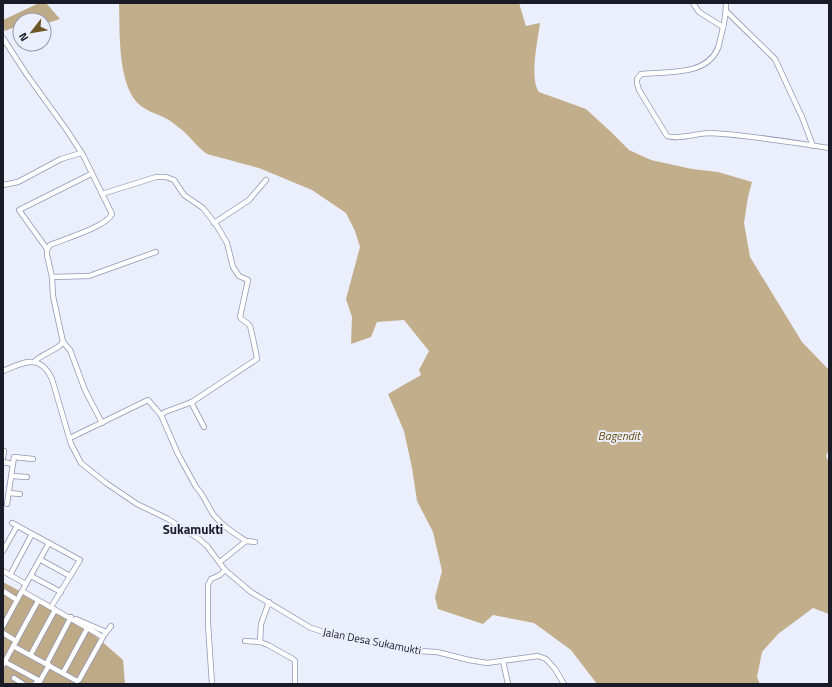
<svg xmlns="http://www.w3.org/2000/svg" width="832" height="687" viewBox="0 0 832 687" font-family="'Titillium Web',sans-serif">
<rect width="100%" height="100%" fill="#ebeefb"/>
<!-- forest -->
<g fill="#bfaa88">
<polygon points="39,3 46,3 60,19 44,24 44,20 20,20 20,29 17,26 5,31 3,28 3,20"/>
<polygon points="3,582 38,601 48,604 75,618 123,660 125,684 3,684"/>
</g>
<!-- water -->
<path fill="#c3ae8c" d="M119 3H519L526 26 540 23C538 40 529 78 539 92L586 109 611 132 629 150 651 160 692 169 718 172 752 182 748 197 744 223 750 257 802 342 829 370V449L826 456 829 463V614L813 608 778 634 762 652 757 677 760 684H597L571 650 534 623 493 615 483 624 438 609 435 597 442 571 433 532 417 501 412 468 404 431 388 394 421 375 419 370 429 351 404 320 377 322 371 337 351 344 352 317 346 299 360 247 355 231 346 213 312 190 259 168 207 154C196 147 189 134 178 127 174 124 170 120 165 118 157 114 149 112 141 106 117 88 120 31 119 3Z"/>
<g fill="none" stroke-linecap="round" stroke-linejoin="round">
<!-- minor casing -->
<g stroke="#9296b6" stroke-width="6">
<g id="minor">
<polyline points="693,3 699,12 723,27"/>
<path d="M726 3C726 14 724 25 721 36 720 40 719 45 718 48 706 77 666 71 641 74L637 79V83L639 90 667 136C678 140 698 133 710 133 750 135 789 142 829 148"/>
<polyline points="726,11 775,59 802,117 813,146"/>
<path d="M3 38 27 75 66 129 83 155 112 214C106 227 64 239 50 245L47 250V255L52 277 53 296 63 342C60 349 41 354 34 362"/>
<polyline points="3,185 18,182 61,159 81,153"/>
<path d="M102 194 156 177H166L174 180 184 195 203 208 217 226 227 243 233 267 239 276 248 280 240 317C242 321 248 322 250 326 251 329 257 357 257 359L192 402 165 412 161 415 178 454 196 487C204 495 207 505 213 514 222 526 234 533 246 541"/>
<polyline points="214,223 249,200 266,180"/>
<polyline points="47,249 19,210 91,174"/>
<polyline points="52,277 89,276 156,252"/>
<polyline points="63,342 70,350 85,390 102,423"/>
<path d="M3 371C24 362 40 353 52 379L71 444 81 463 106 483 137 504 168 519 199 539 207 546 225 570 251 592 311 628 327 633 419 651 437 652 469 660 487 663 538 656 546 659 555 669 564 684"/>
<polyline points="191,402 204,427"/>
<polyline points="70,438 148,400 161,415"/>
<polyline points="3,458 4,451"/>
<polyline points="3,462 13,464"/>
<polyline points="11,476 27,477"/>
<polyline points="9,493 20,494"/>
<polyline points="7,504 14,457 33,459"/>
<polyline points="12,523 80,560 51,607"/>
<polyline points="3,551 17,526"/>
<polyline points="41,560 70,576"/>
<polyline points="220,562 246,541 255,542"/>
<polyline points="3,571 26,584"/>
<polyline points="10,575 32,534"/>
<polyline points="31,576 61,592"/>
<polyline points="3,591 17,600"/>
<polyline points="269,602 261,624 260,642 268,645 293,659 295,661 295,684"/>
<polyline points="76,619 106,632"/>
<polyline points="3,626 22,591"/>
<polyline points="3,633 16,641"/>
<polyline points="105,634 111,626"/>
<polyline points="245,641 260,642"/>
<polyline points="13,646 77,681 79,680 103,637 22,591 49,543"/>
<polyline points="31,654 55,610 56,611"/>
<polyline points="503,661 508,684"/>
<polyline points="5,662 40,681"/>
<polyline points="47,663 71,617"/>
<polyline points="3,665 38,601"/>
<polyline points="63,673 88,627"/>
<polyline points="14,678 23,684"/>
<polyline points="35,684 40,681 49,665"/>
<polyline points="212,684 208,624 208,585 211,579 220,575 225,570"/>
</g>
</g>
<!-- minor -->
<use href="#minor" stroke="#fff" stroke-width="4.5"/>
</g>
<g text-anchor="middle" stroke-width="4" stroke-linejoin="round" paint-order="stroke">
<!-- street labels -->
<g font-size="11" fill="#191b27" stroke="#ebeefb">
<text transform="translate(372 641) rotate(11)" y="4">Jalan Desa Sukamukti</text>
</g>
<!-- water labels -->
<g font-size="12" font-style="italic" fill="#6d5016" stroke="#ebeefb">
<text x="619" y="440">Bagendit</text>
</g>
<!-- quarter labels -->
<g font-size="13" font-weight="bold" fill="#191b27" stroke="#ebeefb">
<text x="193" y="534">Sukamukti</text>
</g>
</g>
<!-- border -->
<rect width="832" height="687" fill="none" stroke="#191b27" stroke-width="8"/>
<!-- north arrow -->
<g transform="translate(32 32) rotate(239)"><circle r="19" fill="#ebeefb" stroke="#979aa6"/>
<path d="M0-3L7 15L0 10L-7 15Z" fill="#6d5425"/>
<text y="-6" font-size="11" font-weight="bold" text-anchor="middle" fill="#191b27">N</text>
</g>
</svg>
